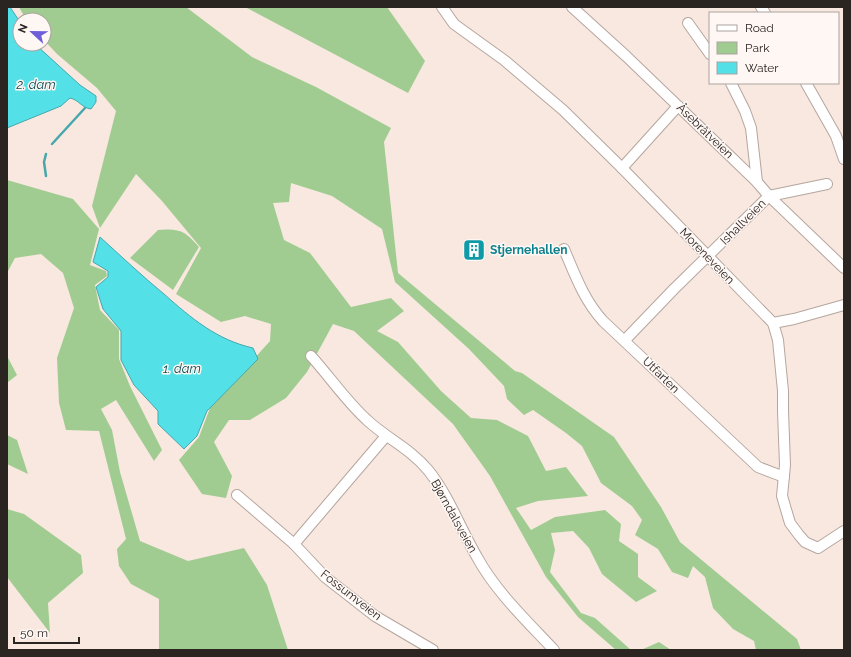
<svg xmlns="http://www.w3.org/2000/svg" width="851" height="657" viewBox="0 0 851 657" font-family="Raleway,sans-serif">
<rect width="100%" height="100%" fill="#f8e8e0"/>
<!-- green -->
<g fill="#a1cc91">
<polygon points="19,7 186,7 252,57 316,87 391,128 384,142 398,273 515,371 522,373 614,437 661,507 680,542 797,639 801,650 756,650 754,641 733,629 713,608 705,577 693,566 688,578 672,572 658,549 635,535 642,520 632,506 601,483 582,446 566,433 533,410 524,415 507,399 504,386 469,349 395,282 382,229 332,196 291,183 289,202 273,203 284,240 310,253 351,307 391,298 404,311 377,331 398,342 441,391 471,418 497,420 528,436 546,471 566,467 588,496 538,501 516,508 531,530 555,517 605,510 621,524 619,541 638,554 638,577 657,591 636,602 602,574 589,548 573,531 551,533 555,550 550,572 581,613 595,618 631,650 616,650 578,617 546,577 490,476 453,424 354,331 333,324 307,372 286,398 250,420 229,420 214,442 232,476 226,498 202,494 179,460 199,437 210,408 270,341 271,324 245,316 221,322 176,294 201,248 162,201 136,174 100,228 92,206 116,111 97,88 57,54 44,40 44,20 26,20"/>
<polygon points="245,7 387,7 425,61 408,93"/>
<polygon points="7,180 73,199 99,229 90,265 106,271 107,276 95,285 100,310 119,330 119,359 130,386 162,450 154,461 116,400 101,409 112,430 120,472 140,541 188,561 244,548 267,585 288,650 159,650 159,599 131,584 119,566 117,549 126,539 99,431 66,430 59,403 57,358 74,308 63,273 41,254 15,258 7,273"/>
<path d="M158 230C180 228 185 231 199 247L173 290 130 258Z"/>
<polygon points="7,356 17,375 7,383"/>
<polygon points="7,435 17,440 28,474 7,464"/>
<polygon points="7,509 24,514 81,555 83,573 48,603 50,633 7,577"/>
<polygon points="659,642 671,650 641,650"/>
</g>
<!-- water -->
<g fill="#53e0e7" stroke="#47a8ac">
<path d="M7 7H10L20 22V44H35L80 85 96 96V102L91 109C82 108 79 100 70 98L61 106 7 128Z"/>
<path d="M100 237C121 256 142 276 164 294 191 318 217 340 253 348L258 359 207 411 197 436 184 449 158 424V411L134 385 121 360V331L103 309 96 287 108 277V271L93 262Z"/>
</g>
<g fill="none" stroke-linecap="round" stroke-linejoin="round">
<!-- stream -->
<g stroke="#47a8ac" stroke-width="2.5">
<polyline points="52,144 85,108"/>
<polyline points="46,176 44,162 46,154"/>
</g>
<!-- street casing -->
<g stroke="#b5a69e" stroke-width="12">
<g id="street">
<polyline points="442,7 454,24 504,60 563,110 622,168 773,323 778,340 783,391 783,411 785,465 782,496 790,523 799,535 805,542 818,548 844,531"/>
<polyline points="572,7 626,56 757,182 769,196 844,268"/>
<polyline points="761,7 765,13"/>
<polyline points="688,23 710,54"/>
<polyline points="731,83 745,111 751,128 757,182"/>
<polyline points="806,83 836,136 844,159"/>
<polyline points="622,168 678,106"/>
<path d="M564 249C575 275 584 300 603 321L758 467 784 477"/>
<polyline points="773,323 794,319 844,305"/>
<polyline points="625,340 674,289 769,196 827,184"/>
<path d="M311 356C330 377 346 401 367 420 386 438 411 449 428 470 449 496 460 528 477 557 496 592 527 621 554 650"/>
<polyline points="386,436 294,544 325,577 375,616 433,650"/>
<polyline points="237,495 294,544"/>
</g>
</g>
<!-- street -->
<use href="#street" stroke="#fff" stroke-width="10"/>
</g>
<!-- icons -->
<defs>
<g id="building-square" transform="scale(1.15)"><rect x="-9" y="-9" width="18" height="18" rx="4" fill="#0f9aa8" stroke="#fef7f4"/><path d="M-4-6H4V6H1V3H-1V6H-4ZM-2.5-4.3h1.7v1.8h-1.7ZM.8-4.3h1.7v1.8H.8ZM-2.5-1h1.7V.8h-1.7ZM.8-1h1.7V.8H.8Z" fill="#fff"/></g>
</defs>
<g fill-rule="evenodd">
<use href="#building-square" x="474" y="250"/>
</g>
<g text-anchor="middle" stroke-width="3" stroke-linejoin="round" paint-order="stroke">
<!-- street labels -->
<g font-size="12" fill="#2b2522" stroke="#fef7f4">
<text transform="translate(705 131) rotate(44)" y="4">Åsebråtveien</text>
<text transform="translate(743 222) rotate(-45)" y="4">Ishallveien</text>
<text transform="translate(707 256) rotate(46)" y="4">Moreneveien</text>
<text transform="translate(661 375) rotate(44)" y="4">Utfarten</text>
<text transform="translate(454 516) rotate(61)" y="4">Bjørndalsveien</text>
<text transform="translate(351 595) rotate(38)" y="4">Fossumveien</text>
</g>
<!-- culture labels -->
<g font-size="12" font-weight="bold" fill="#0d838f" stroke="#fef7f4" text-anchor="start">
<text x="490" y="254">Stjernehallen</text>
</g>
<!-- water labels -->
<g font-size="13" font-style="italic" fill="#0d4c4f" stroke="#fef7f4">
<text x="36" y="89">2. dam</text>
<text x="182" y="373">1. dam</text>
</g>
</g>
<!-- border -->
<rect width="851" height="657" fill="none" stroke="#2b2522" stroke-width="16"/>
<!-- legend -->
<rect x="709" y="12" width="130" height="72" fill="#fef7f4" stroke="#aaa3a0"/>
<rect x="717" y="25" width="20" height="6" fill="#ffffff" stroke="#aaa3a0"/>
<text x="745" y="32" font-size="12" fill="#2b2522">Road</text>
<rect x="717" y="42" width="20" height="12" fill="#a1cc91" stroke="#aaa3a0"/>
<text x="745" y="52" font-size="12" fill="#2b2522">Park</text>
<rect x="717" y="62" width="20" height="12" fill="#53e0e7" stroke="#aaa3a0"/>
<text x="745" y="72" font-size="12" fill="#2b2522">Water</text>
<!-- north arrow -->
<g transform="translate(32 32) rotate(292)"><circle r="19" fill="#fef7f4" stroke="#aaa3a0"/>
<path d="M0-3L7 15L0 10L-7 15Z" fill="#6f5ed8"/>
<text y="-6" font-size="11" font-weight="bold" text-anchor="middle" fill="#2b2522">N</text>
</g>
<!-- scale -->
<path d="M14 637v6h65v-6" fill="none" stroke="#2b2522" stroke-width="2"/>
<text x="20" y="637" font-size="12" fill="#2b2522" stroke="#fef7f4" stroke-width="3" paint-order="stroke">50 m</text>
</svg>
